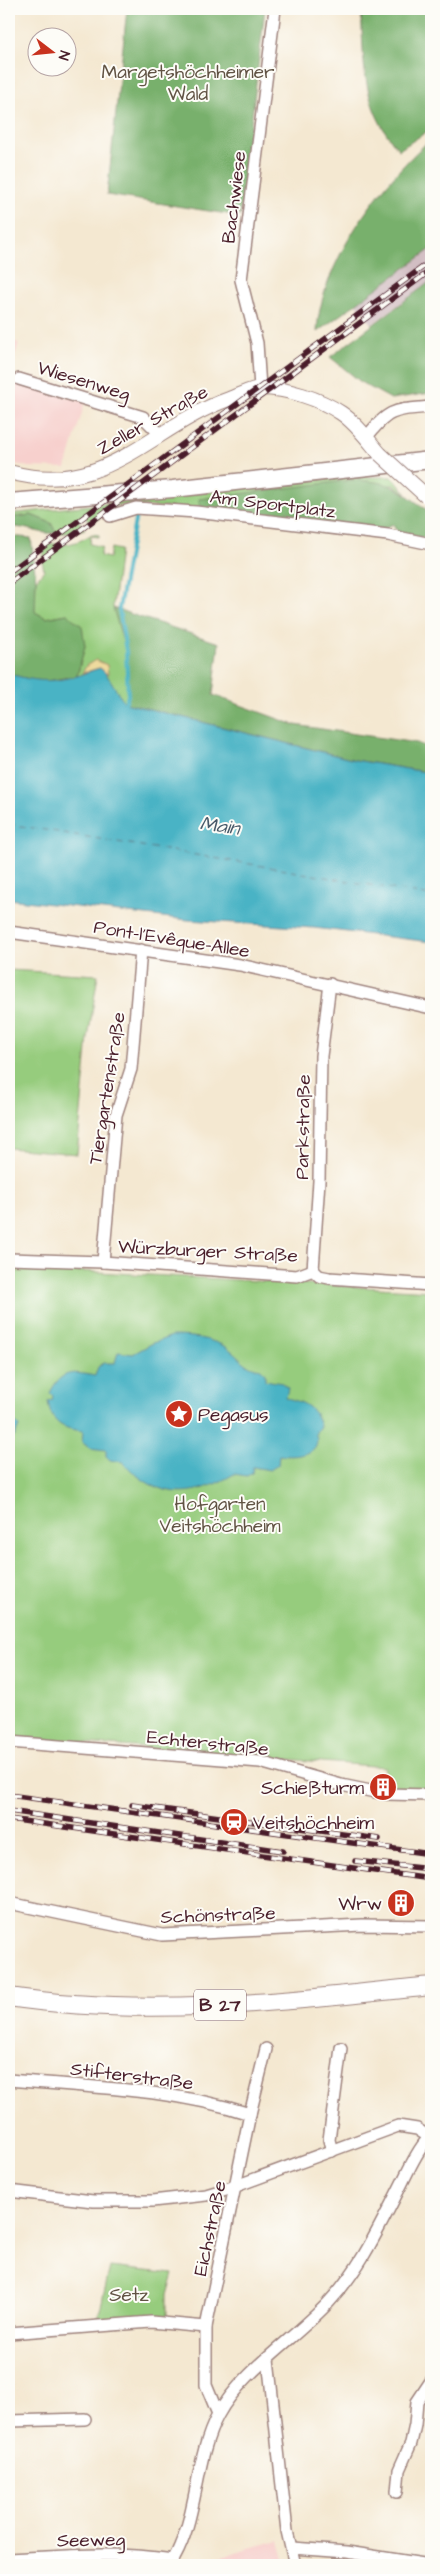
<svg xmlns="http://www.w3.org/2000/svg" width="440" height="2574" viewBox="0 0 440 2574" font-family="'Architects Daughter',sans-serif">
<rect width="100%" height="100%" fill="#fdfcf7"/>
<filter id="ink" filterUnits="userSpaceOnUse"><feTurbulence type="fractalNoise" baseFrequency=".02" numOctaves="2"/><feDisplacementMap in="SourceGraphic" scale="10" xChannelSelector="R" yChannelSelector="G"/><feConvolveMatrix kernelMatrix="1 2 1 2 8 2 1 2 1" color-interpolation-filters="sRGB"/></filter>
<filter id="wash" filterUnits="userSpaceOnUse"><feTurbulence type="fractalNoise" baseFrequency=".0096" numOctaves="4" result="noise"/><feDisplacementMap in="SourceGraphic" scale="20" xChannelSelector="R" yChannelSelector="G"/><feGaussianBlur stdDeviation="1.12" result="paint"/><feColorMatrix in="noise" values="0 0 0 0 0 0 0 0 0 0 0 0 0 0 0 0 0 1.4 0 .05"/><feComposite in="paint" operator="in"/></filter>
<g filter="url(#wash)">
<rect width="100%" height="100%" fill="#f4e8d1"/>
<!-- built -->
<g fill="#f7d0cd">
<polygon points="9,340 19,343 9,375"/>
<polygon points="9,380 85,402 66,468 28,467 9,462"/>
<polygon points="279,2540 286,2565 201,2565 200,2562"/>
</g>
<!-- industrial -->
<polygon fill="#d2bec3" points="431,249 431,281 372,324 356,303"/>
<!-- green -->
<g fill="#96cc7d" stroke="#707654">
<polygon points="346,477 392,477 407,494 393,485 200,499 201,509 117,505 91,524 83,515 78,520 85,529 71,533 56,533 51,523 31,515 9,518 9,514"/>
<path d="M92 534 99 535V537L91 536 90 544 102 547 100 556 109 558 111 548 120 550 113 606 126 651 128 696 125 703 111 685 77 676 85 646 67 614 46 618 34 612 36 580 44 570 42 561 45 542C63 547 77 544 92 534Z"/>
<polygon points="9,970 98,975 88,1038 77,1154 9,1148"/>
<polygon points="9,1267 431,1291 431,1789 388,1788 383,1782 385,1767 9,1737"/>
<polygon points="110,2267 173,2274 167,2295 167,2316 97,2323"/>
</g>
<!-- forest -->
<g fill="#78b06c" stroke="#61684c">
<polygon points="127,9 265,9 240,216 107,195"/>
<path d="M361 9H431V129L399 150C361 107 364 63 361 9Z"/>
<path d="M431 139V249L317 332C320 265 381 182 431 139Z"/>
<polygon points="431,281 431,393 391,399 362,383 330,357"/>
<path d="M352 480C397 482 396 488 431 513V539L398 533 393 524 384 529 201 509 199 499Z"/>
<path d="M31 515 51 523 56 533C39 535 27 526 9 527V518Z"/>
<polygon points="9,536 31,538 36,580 35,612 46,618 67,614 82,626 85,646 77,676 40,682 9,674"/>
<polygon points="113,608 219,643 213,695 295,725 417,743 431,749 431,773 355,760 125,703 128,696 126,651"/>
</g>
<!-- sand -->
<polygon fill="#eeda9e" stroke="#9c7c64" points="96,660 107,665 108,675 100,668 82,673 87,665"/>
<!-- water -->
<g fill="#48b3c5" stroke="#496978">
<path d="M100 668C111 677 116 692 125 703L355 760 431 773V942L314 928 188 920 9 899V674C36 681 46 683 74 677 83 675 91 670 100 668Z"/>
<path d="M172 1336C191 1336 209 1338 226 1347 241 1356 243 1367 261 1369L265 1374V1380L282 1383 288 1388 286 1398C304 1402 315 1407 320 1426L316 1432C315 1435 317 1437 317 1439 318 1457 290 1457 279 1455L278 1465 270 1470 253 1467 252 1473 247 1476 234 1474C192 1499 157 1500 123 1462L110 1460 106 1456V1450L89 1448 82 1442 83 1431C62 1429 51 1423 48 1401L52 1400 53 1396 50 1393C62 1369 72 1372 95 1376L98 1367 104 1363H115L118 1352 133 1354 153 1343Z"/>
<polygon points="9,1423 16,1423 19,1426 15,1436 9,1440"/>
</g>
<g fill="none" stroke-linecap="round" stroke-linejoin="round">
<!-- stream -->
<polyline stroke="#48b3c5" stroke-width="4" points="125,703 128,696 126,651 119,609 136,515"/>
<!-- ferry -->
<polyline stroke="#495a69" stroke-width="1" stroke-dasharray="6 5" stroke-linecap="butt" points="9,824 286,870 431,896"/>
</g>
</g>
<g filter="url(#ink)">
<g fill="none" stroke-linecap="round" stroke-linejoin="round">
<!-- minor casing -->
<g stroke="#9f847e" stroke-width="14">
<g id="minor">
<polyline points="19,379 143,417 161,435"/>
<polyline points="260,388 257,343 241,280 275,9"/>
<path d="M366 438C389 408 395 410 431 407"/>
<polyline points="110,516 136,508 196,512 388,535 431,544"/>
<polyline points="9,932 240,965 431,1008"/>
<polyline points="9,1259 103,1262 297,1276 313,1270"/>
<polyline points="103,1262 116,1115 131,1069 141,950"/>
<polyline points="313,1270 319,1181 321,1056 330,984"/>
<polyline points="313,1270 319,1276 329,1278 431,1285"/>
<polyline points="9,1742 260,1762 341,1785 385,1794 431,1795"/>
<polyline points="9,1903 162,1935 362,1925 431,1926"/>
<path d="M9 2080C90 2087 172 2089 250 2114"/>
<polyline points="332,2151 329,2140 341,2048"/>
<polyline points="9,2191 93,2201 152,2201 206,2195 236,2186 398,2126 417,2129 429,2137"/>
<polyline points="9,2333 151,2322 206,2327"/>
<polyline points="268,2359 287,2531 295,2565"/>
<polyline points="218,2414 206,2385 206,2327 250,2114 266,2049"/>
<polyline points="9,2421 85,2419"/>
<polyline points="397,2492 399,2470 411,2443 415,2425 417,2402 431,2381"/>
<polyline points="292,2548 347,2552 430,2565"/>
<path d="M9 2559C64 2556 119 2551 173 2560"/>
<path d="M170 2565C199 2521 193 2461 218 2415 241 2372 296 2338 329 2302 359 2270 377 2232 397 2193 407 2174 416 2151 431 2135"/>
</g>
</g>
<!-- tertiary casing -->
<g stroke="#9f847e" stroke-width="16">
<path id="tertiary" d="M9 472C106 499 149 427 229 399 238 396 252 388 261 388 287 388 320 399 341 413 356 423 368 440 380 454"/>
</g>
<!-- secondary casing -->
<g stroke="#9f847e" stroke-width="19">
<polyline id="secondary" points="9,502 173,489 431,460"/>
</g>
<!-- primary casing -->
<g stroke="#9f847e" stroke-width="20">
<path id="primary" d="M9 1997C149 2018 291 2001 431 1986"/>
</g>
<!-- minor -->
<use href="#minor" stroke="#fff" stroke-width="11"/>
<!-- tertiary -->
<use href="#tertiary" stroke="#fff" stroke-width="14"/>
<!-- secondary -->
<use href="#secondary" stroke="#fff" stroke-width="16"/>
<!-- primary -->
<use href="#primary" stroke="#fff" stroke-width="18"/>
<!-- rail casing -->
<g stroke="#4a1f2b" stroke-width="5.5">
<g id="rail">
<polyline points="9,572 431,261"/>
<polyline points="9,583 431,270"/>
<polyline points="9,1795 431,1854"/>
<polyline points="132,1805 379,1839"/>
<polyline points="9,1811 283,1851"/>
<polyline points="9,1819 431,1879"/>
<polyline points="355,1861 431,1869"/>
</g>
</g>
<!-- rail -->
<use href="#rail" stroke="#fdfcf7" stroke-width="4" stroke-dasharray="11" stroke-linecap="butt"/>
<!-- tertiary-bridge casing -->
<g stroke="#9f847e" stroke-width="16" stroke-linecap="butt">
<polyline id="tertiary-bridge" points="380,454 426,496"/>
</g>
<!-- tertiary-bridge -->
<use href="#tertiary-bridge" stroke="#fff" stroke-width="14"/>
</g>
</g>
<!-- icons -->
<defs>
<g id="sight-disc" transform="scale(1.4375)"><circle r="9.5" fill="#c8321e" stroke="#fdfcf7"/><path d="M0-6L1.8-2.2L6-1.7L2.9 1.2L3.7 5.4L0 3.3L-3.7 5.4L-2.9 1.2L-6-1.7L-1.8-2.2Z" fill="#fff"/></g>
<g id="building-disc" transform="scale(1.4375)"><circle r="9.5" fill="#c8321e" stroke="#fdfcf7"/><path d="M-4-6H4V6H1V3H-1V6H-4ZM-2.5-4.3h1.7v1.8h-1.7ZM.8-4.3h1.7v1.8H.8ZM-2.5-1h1.7V.8h-1.7ZM.8-1h1.7V.8H.8Z" fill="#fff"/></g>
<g id="station-disc" transform="scale(1.4375)"><circle r="9.5" fill="#c8321e" stroke="#fdfcf7"/><path d="M-3-6H3Q5-6 5-4V2Q5 4 3 4L4.5 6H3L1.5 4h-3L-3 6H-4.5L-3 4Q-5 4-5 2V-4Q-5-6-3-6ZM-3.5-4v3h7v-3ZM-3.5 1v1.5H-2V1ZM2 1v1.5H3.5V1Z" fill="#fff"/></g>
</defs>
<g fill-rule="evenodd">
<use href="#sight-disc" x="179" y="1414"/>
<use href="#building-disc" x="383" y="1787"/>
<use href="#station-disc" x="234" y="1822"/>
<use href="#building-disc" x="401" y="1903"/>
</g>
<g text-anchor="middle" stroke-width="4" stroke-linejoin="round" paint-order="stroke">
<!-- shield labels -->
<rect fill="#fdfcf7" stroke="#806168" stroke-width="1" x="194" y="1989.5" width="52" height="31" rx="4"/>
<g font-size="18" font-weight="bold" fill="#4a1f2b">
<text x="220" y="2011">B 27</text>
</g>
<!-- park labels -->
<g font-size="19" fill="#615344" stroke="#fdfcf7">
<text x="188" y="78">Margetshöchheimer<tspan x="188" dy="22">Wald</tspan></text>
<text x="220" y="1510">Hofgarten<tspan x="220" dy="22">Veitshöchheim</tspan></text>
<text x="129" y="2301">Setz</text>
</g>
<!-- street labels -->
<g font-size="19" fill="#4a1f2b" stroke="#fdfcf7">
<text transform="translate(233 197) rotate(-83)" y="7">Bachwiese</text>
<text transform="translate(84 380) rotate(17)" y="7">Wiesenweg</text>
<text transform="translate(152 419) rotate(-29)" y="7">Zeller Straße</text>
<text transform="translate(273 503) rotate(7)" y="7">Am Sportplatz</text>
<text transform="translate(172 938) rotate(9)" y="7">Pont-l'Evêque-Allee</text>
<text transform="translate(106 1088) rotate(-81)" y="7">Tiergartenstraße</text>
<text transform="translate(302 1127) rotate(-89)" y="7">Parkstraße</text>
<text transform="translate(208 1250) rotate(3)" y="7">Würzburger Straße</text>
<text transform="translate(208 1742) rotate(6)" y="7">Echterstraße</text>
<text transform="translate(218 1914) rotate(-2)" y="7">Schönstraße</text>
<text transform="translate(132 2075) rotate(7)" y="7">Stifterstraße</text>
<text transform="translate(209 2228) rotate(-78)" y="7">Eichstraße</text>
<text transform="translate(91 2539) rotate(-1)" y="7">Seeweg</text>
</g>
<!-- poi labels -->
<g font-size="19" fill="#4a1f2b" stroke="#fdfcf7" text-anchor="start">
<text x="198" y="1421">Pegasus</text>
<text x="364" y="1794" text-anchor="end">Schießturm</text>
<text x="253" y="1829">Veitshöchheim</text>
<text x="382" y="1910" text-anchor="end">Wrw</text>
</g>
<!-- water labels -->
<g font-size="20" font-style="italic" fill="#495a69" stroke="#fdfcf7">
<text transform="translate(220 825) rotate(8)" y="7">Main</text>
</g>
</g>
<!-- margin -->
<rect width="440" height="2574" fill="none" stroke="#fdfcf7" stroke-width="30"/>
<!-- north arrow -->
<g transform="translate(52 52) rotate(106)"><circle r="24" fill="#fdfcf7" stroke="#b5a4a5"/>
<path d="M0-4L9 19L0 12L-9 19Z" fill="#c8321e"/>
<text y="-8" font-size="14" font-weight="bold" text-anchor="middle" fill="#4a1f2b">N</text>
</g>
</svg>
